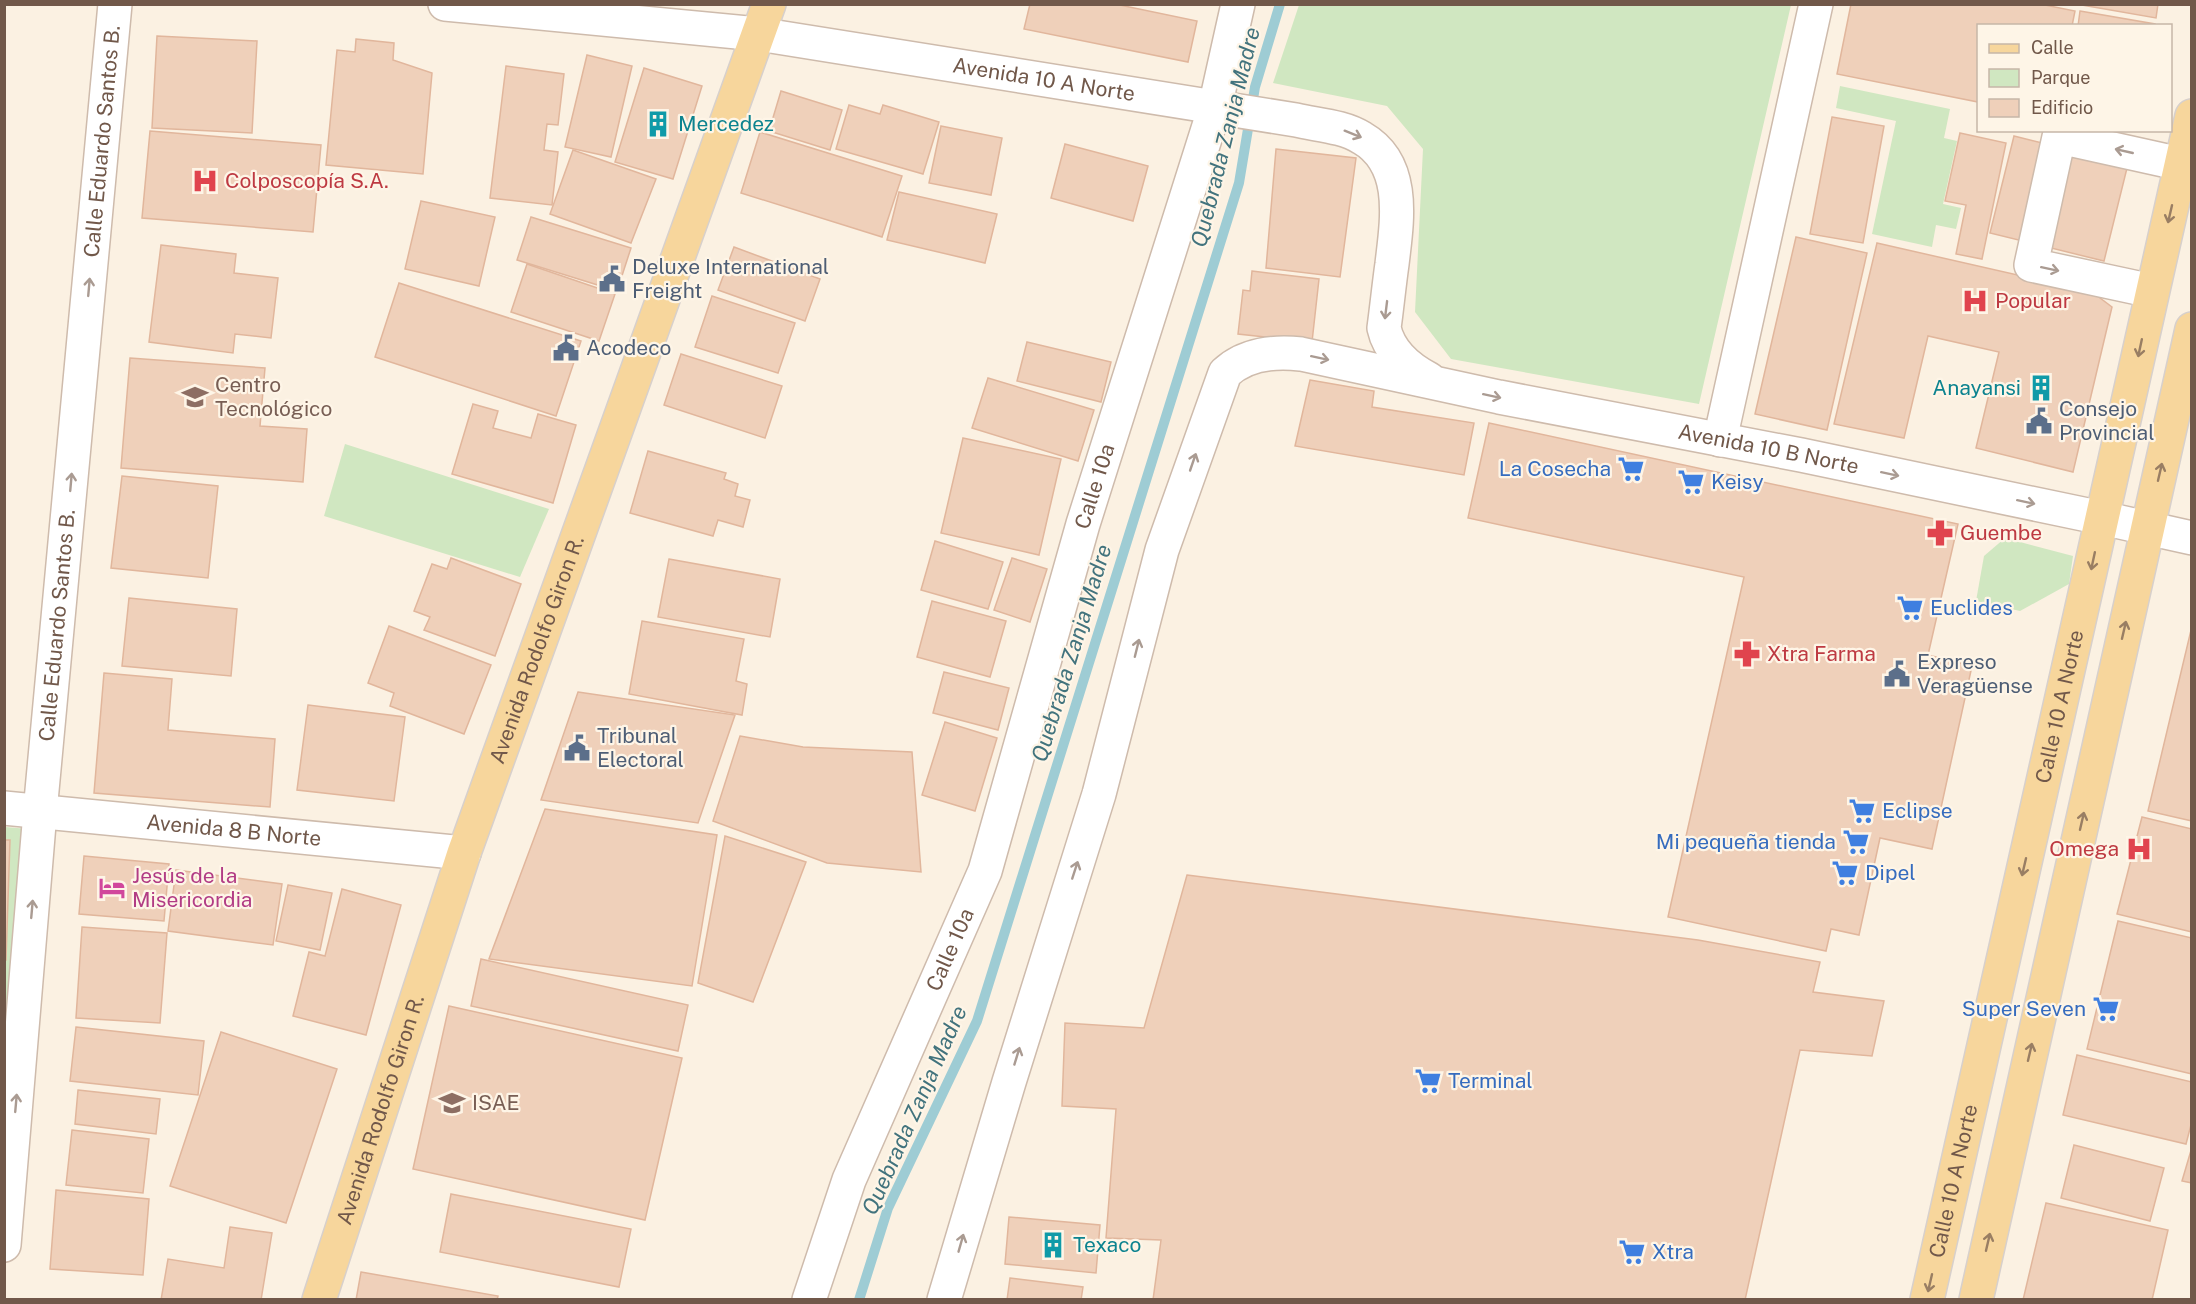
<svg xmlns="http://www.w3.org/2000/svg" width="2196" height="1304" viewBox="0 0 2196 1304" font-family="'Public Sans',sans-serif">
<rect width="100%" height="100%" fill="#fbf1e2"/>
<!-- green -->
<g fill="#d0e7c1">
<polygon points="1299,5 1791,5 1699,404 1451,359 1415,312 1423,149 1387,106 1273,83"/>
<polygon points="1840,86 1950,109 1944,138 1957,141 1943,204 1961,208 1956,229 1936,225 1932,247 1872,234 1896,121 1836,108"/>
<polygon points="345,444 549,509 520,577 324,516"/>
<polygon points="2005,538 2073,556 2069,584 2020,611 1976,601 1984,556"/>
<polygon points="5,827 29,829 5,1066"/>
</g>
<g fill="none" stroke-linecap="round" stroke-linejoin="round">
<!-- stream -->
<polyline stroke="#9eccd4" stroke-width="10" points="859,1300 888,1208 977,1021 1239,183 1255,87 1280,4"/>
</g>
<!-- building -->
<g fill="#efd0ba" stroke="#e1b69c" stroke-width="1.5">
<polygon points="1030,4 1115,4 1197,21 1188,62 1024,29"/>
<polygon points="1851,4 2040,4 2075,11 2072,26 1978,26 1978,102 1837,74"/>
<polygon points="2076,4 2158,4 2156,18"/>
<polygon points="2080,11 2155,24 2155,26 2078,26"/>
<polygon points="157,36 257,41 252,133 152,128"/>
<polygon points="356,39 394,43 393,60 432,73 423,174 326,165 337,50 355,52"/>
<polygon points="587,55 632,66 611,157 565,147"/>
<polygon points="506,66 564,74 558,125 547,124 544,150 558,152 552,205 490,198"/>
<polygon points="644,68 702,86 673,179 615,162"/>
<polygon points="781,91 842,110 830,150 769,131"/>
<polygon points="849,105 880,114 883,105 939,122 923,174 836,149"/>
<polygon points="1832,117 1884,126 1863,243 1810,234"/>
<polygon points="941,126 1002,138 991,195 929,183"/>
<polygon points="150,131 321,145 313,232 142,218"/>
<polygon points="760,132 902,176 882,237 741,193"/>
<polygon points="1960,133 2006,143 1982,259 1956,254 1966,205 1945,201"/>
<polygon points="2014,136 2128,164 2104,261 1990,233"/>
<polygon points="1065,144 1148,166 1133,221 1051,198"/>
<polygon points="1276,149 1356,158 1340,277 1266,268"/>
<polygon points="573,150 656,179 631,243 550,214"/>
<polygon points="899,192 997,214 985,263 887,240"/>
<polygon points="421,201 495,217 479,286 405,269"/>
<polygon points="531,217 631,248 617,291 517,260"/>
<polygon points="1796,237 1867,253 1827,430 1755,414"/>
<polygon points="1877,243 2092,292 2112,307 2073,472 1976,448 1999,352 1928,336 1904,438 1834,424"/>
<polygon points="161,245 236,254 234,273 278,278 271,338 235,334 233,353 149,342"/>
<polygon points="734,247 820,279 805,321 718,290"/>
<polygon points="527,264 615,294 599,341 511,312"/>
<polygon points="1252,271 1319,279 1312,342 1238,334 1243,290 1250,291"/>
<polygon points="399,283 581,341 556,416 375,357"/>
<polygon points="712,296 795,323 778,373 695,347"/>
<polygon points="1027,342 1111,362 1101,402 1017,381"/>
<polygon points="681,354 782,386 765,438 664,405"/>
<polygon points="130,358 265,368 260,426 307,429 303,482 121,468"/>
<polygon points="988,378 1094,410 1078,461 972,428"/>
<polygon points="1310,380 1374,391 1372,407 1474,423 1464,475 1295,446"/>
<polygon points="473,404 498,411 493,428 531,438 538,414 576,425 553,503 452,474"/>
<polygon points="1489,423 1958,524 1928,655 1972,666 1932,849 1880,838 1859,935 1831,929 1826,951 1668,917 1744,577 1468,518"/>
<polygon points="963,438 1061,459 1039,555 941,533"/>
<polygon points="648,451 726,473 724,479 738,484 735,496 750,500 743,527 718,520 713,536 630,513"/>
<polygon points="122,476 218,486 208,578 111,568"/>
<polygon points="935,541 1003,562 988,609 921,590"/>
<polygon points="451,558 521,584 495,656 424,630 430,617 414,611 432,564 447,569"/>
<polygon points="1012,558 1047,569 1030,622 994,610"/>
<polygon points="669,559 780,579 770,637 658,617"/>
<polygon points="129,598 237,609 231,676 122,666"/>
<polygon points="932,601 1006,621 990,677 917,657"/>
<polygon points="642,621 744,639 736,681 747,684 742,715 629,694"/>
<polygon points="389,626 491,665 464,734 390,706 394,693 368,683"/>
<polygon points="2192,626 2192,821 2148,811"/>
<polygon points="944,672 1009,688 998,730 933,713"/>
<polygon points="104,673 172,679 168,730 275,739 270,807 94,793"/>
<polygon points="578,692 735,715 698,823 541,800"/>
<polygon points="308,705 405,717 394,801 297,790"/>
<polygon points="945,722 997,738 975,811 922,795"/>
<polygon points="740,736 803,747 912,752 921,872 827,863 713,821"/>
<polygon points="545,809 717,835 692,986 489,959"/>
<polygon points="2142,817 2192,829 2192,932 2117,914"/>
<polygon points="725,836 806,862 753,1002 698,983"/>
<polygon points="4,840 10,840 6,960 4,960"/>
<polygon points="84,856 169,864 164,921 79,914"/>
<polygon points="176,870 282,884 273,945 168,931"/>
<polygon points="1187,875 1698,940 1820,962 1813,992 1884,1001 1872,1056 1800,1050 1745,1300 1153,1300 1161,1240 1106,1238 1116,1109 1062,1106 1065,1023 1144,1028"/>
<polygon points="288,885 332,893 320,950 276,941"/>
<polygon points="342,889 401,905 366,1035 293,1016 309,952 325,956"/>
<polygon points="2118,921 2192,938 2192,1074 2087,1049"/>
<polygon points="82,927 167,933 160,1023 76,1018"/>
<polygon points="481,959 688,1005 678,1051 471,1006"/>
<polygon points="449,1006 682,1058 645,1220 413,1169"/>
<polygon points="76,1027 204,1041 198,1095 70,1081"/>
<polygon points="221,1032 337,1069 286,1223 170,1186"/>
<polygon points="2077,1055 2192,1082 2192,1121 2186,1144 2063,1115"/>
<polygon points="78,1090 160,1099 156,1134 75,1124"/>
<polygon points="72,1130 149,1139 143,1193 66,1185"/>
<polygon points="2074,1145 2164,1168 2150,1221 2061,1198"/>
<polygon points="2192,1147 2192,1183 2182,1181"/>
<polygon points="56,1190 149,1199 143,1275 50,1269"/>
<polygon points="451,1194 631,1229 619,1287 440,1252"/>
<polygon points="2046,1203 2168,1230 2152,1300 2023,1300"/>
<polygon points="1009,1217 1100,1225 1096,1273 1005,1264"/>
<polygon points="230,1227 272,1233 261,1300 161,1300 168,1259 224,1268"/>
<polygon points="361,1272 498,1296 497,1300 356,1300"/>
<polygon points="1010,1278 1083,1287 1081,1300 1007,1300"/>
</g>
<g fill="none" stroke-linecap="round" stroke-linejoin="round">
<!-- minor casing -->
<g stroke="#cebbac" stroke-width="36">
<g id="minor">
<path id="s1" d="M445 4 758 34 1296 120C1317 125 1343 126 1362 138 1407 164 1397 221 1392 264 1389 285 1387 306 1384 328 1389 351 1408 368 1429 379"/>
<polyline points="2152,291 2031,265 2059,137 2181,164"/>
<polyline points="1720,440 1816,4"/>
<path id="s2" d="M4 808 464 853"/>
<path id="s3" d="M4 1245 40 812 115 4"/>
<path id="s4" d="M809 1300 849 1180 985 871 1083 524 1215 107 1238 4"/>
<path id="s5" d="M944 1300 1009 1082 1099 794 1162 550 1225 373C1245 354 1275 351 1301 354L1499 397 1801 455 2102 518 2192 538"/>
</g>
</g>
<!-- major casing -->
<g stroke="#d7d0cc" stroke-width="36">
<g id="major">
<path id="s6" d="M319 1300 464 853 769 4"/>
<path id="s7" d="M1927 1300 2192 116"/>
<polyline points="1976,1300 2192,329"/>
</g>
</g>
<!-- minor -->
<use href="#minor" stroke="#fff" stroke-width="33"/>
<!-- major -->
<use href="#major" stroke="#f7d69c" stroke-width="33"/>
</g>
<!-- one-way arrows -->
<defs><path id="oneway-shaft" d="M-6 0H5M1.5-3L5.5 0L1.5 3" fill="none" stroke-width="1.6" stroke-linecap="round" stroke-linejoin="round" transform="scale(1.5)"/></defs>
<g stroke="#aa9b92">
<use href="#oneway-shaft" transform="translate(1353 134) rotate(22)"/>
<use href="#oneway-shaft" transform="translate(2124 151) rotate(-167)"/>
<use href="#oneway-shaft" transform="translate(2050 269) rotate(12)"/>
<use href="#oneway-shaft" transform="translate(89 287) rotate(-85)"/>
<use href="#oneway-shaft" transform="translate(1386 310) rotate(97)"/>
<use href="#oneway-shaft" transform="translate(1320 358) rotate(12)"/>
<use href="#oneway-shaft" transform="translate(1492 396) rotate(12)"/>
<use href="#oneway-shaft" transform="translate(1193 462) rotate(-71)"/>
<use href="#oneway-shaft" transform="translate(1890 474) rotate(12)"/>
<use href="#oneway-shaft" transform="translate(71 482) rotate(-85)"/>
<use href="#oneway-shaft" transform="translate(2026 502) rotate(12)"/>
<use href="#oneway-shaft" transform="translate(1137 648) rotate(-76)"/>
<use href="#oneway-shaft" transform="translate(1075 870) rotate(-72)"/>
<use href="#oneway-shaft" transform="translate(32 909) rotate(-85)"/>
<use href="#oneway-shaft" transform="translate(1017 1056) rotate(-73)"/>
<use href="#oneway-shaft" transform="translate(16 1103) rotate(-85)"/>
<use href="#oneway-shaft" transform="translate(961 1243) rotate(-74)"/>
</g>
<g stroke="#997e63">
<use href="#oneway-shaft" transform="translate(2170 214) rotate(103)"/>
<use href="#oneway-shaft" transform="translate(2140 348) rotate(102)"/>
<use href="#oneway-shaft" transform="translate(2160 472) rotate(-77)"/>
<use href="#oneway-shaft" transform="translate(2093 561) rotate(102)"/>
<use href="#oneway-shaft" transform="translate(2124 630) rotate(-77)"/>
<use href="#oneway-shaft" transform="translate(2082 821) rotate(-77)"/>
<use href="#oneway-shaft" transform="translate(2024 867) rotate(103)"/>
<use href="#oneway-shaft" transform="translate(2030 1052) rotate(-77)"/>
<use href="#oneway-shaft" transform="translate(1988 1242) rotate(-77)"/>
<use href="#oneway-shaft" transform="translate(1930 1283) rotate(103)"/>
</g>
<!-- icons -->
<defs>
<g id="building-bare" transform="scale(2.07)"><path d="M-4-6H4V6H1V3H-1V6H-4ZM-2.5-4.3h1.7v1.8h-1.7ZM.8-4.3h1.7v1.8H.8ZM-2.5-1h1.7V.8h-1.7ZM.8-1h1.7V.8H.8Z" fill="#0f9aa8" stroke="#fef5e7" stroke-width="2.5" paint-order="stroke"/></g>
<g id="hospital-bare" transform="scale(2.07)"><path d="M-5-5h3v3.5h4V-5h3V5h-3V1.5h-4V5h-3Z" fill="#e0444e" stroke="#fef5e7" stroke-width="2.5" paint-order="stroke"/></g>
<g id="civic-bare" transform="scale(2.07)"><path d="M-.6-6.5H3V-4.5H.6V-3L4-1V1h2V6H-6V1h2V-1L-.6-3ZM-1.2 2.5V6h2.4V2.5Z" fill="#5c6f8a" stroke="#fef5e7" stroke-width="2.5" paint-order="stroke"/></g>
<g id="school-bare" transform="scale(2.07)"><path d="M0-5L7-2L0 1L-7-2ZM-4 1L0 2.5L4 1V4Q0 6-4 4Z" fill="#8d6e63" stroke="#fef5e7" stroke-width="2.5" paint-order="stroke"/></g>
<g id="supermarket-bare" transform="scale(2.07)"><path d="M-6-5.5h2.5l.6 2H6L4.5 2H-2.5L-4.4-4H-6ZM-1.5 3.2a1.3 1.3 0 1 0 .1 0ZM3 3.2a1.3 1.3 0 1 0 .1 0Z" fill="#3f7fe0" stroke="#fef5e7" stroke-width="2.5" paint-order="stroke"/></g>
<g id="pharmacy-bare" transform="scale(2.07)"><path d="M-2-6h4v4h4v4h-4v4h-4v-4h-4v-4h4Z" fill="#e0444e" stroke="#fef5e7" stroke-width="2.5" paint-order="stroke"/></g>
<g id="hotel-bare" transform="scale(2.07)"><path d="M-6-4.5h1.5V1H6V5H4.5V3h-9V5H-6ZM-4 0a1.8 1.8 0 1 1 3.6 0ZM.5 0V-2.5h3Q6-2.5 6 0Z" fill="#d1479c" stroke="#fef5e7" stroke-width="2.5" paint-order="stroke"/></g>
<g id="university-bare" transform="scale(2.07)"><path d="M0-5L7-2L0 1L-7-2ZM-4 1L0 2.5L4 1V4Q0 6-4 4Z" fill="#8d6e63" stroke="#fef5e7" stroke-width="2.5" paint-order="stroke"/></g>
</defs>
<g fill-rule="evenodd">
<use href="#building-bare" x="658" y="124"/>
<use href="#hospital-bare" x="205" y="181"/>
<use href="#civic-bare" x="612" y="279"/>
<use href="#hospital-bare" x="1975" y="301"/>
<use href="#civic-bare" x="566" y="348"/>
<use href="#building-bare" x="2041" y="388"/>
<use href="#school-bare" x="195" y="397"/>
<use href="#civic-bare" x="2039" y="421"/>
<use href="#supermarket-bare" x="1631" y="469"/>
<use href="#supermarket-bare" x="1691" y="482"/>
<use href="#pharmacy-bare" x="1940" y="533"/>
<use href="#supermarket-bare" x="1910" y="608"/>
<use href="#pharmacy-bare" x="1747" y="654"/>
<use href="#civic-bare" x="1897" y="674"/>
<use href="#civic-bare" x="577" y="748"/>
<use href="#supermarket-bare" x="1862" y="811"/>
<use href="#supermarket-bare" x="1856" y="842"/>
<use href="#hospital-bare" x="2139" y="849"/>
<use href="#supermarket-bare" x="1845" y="873"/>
<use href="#hotel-bare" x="112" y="888"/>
<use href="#supermarket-bare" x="2106" y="1009"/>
<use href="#supermarket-bare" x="1428" y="1081"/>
<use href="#university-bare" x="452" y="1103"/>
<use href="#building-bare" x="1053" y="1245"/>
<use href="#supermarket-bare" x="1632" y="1252"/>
</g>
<g text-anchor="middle" stroke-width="4.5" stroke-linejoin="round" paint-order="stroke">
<!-- street labels -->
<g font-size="21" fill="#71584a" stroke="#fef5e7">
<text dy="7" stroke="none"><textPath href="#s1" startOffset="604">Avenida 10 A Norte</textPath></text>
<text dy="7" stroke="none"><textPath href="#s3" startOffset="1108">Calle Eduardo Santos B.</textPath></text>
<text dy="7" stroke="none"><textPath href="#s5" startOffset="1527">Avenida 10 B Norte</textPath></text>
<text dy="7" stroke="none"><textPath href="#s4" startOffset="864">Calle 10a</textPath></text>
<text dy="7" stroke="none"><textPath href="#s3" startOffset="622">Calle Eduardo Santos B.</textPath></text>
<text dy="7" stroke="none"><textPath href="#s6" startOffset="686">Avenida Rodolfo Giron R.</textPath></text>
<text dy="7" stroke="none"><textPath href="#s7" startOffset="608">Calle 10 A Norte</textPath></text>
<text dy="7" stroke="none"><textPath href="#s2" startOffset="231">Avenida 8 B Norte</textPath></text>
<text dy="7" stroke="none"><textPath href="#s4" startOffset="378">Calle 10a</textPath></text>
<text dy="7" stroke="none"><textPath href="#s6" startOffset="200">Avenida Rodolfo Giron R.</textPath></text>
<text dy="7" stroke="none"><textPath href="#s7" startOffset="122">Calle 10 A Norte</textPath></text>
</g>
<!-- culture labels -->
<g font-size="21" fill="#0d838f" stroke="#fef5e7" text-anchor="start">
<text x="678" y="131">Mercedez</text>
<text x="2021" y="395" text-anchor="end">Anayansi</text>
<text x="1073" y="1252">Texaco</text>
</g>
<!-- health labels -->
<g font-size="21" fill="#be3a42" stroke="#fef5e7" text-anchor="start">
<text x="225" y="188">Colposcopía S.A.</text>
<text x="1995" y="308">Popular</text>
<text x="1960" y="540">Guembe</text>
<text x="1767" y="661">Xtra Farma</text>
<text x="2119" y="856" text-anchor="end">Omega</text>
</g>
<!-- service labels -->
<g font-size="21" fill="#4e5e75" stroke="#fef5e7" text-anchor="start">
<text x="632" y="274">Deluxe International<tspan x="632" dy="24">Freight</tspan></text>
<text x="586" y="355">Acodeco</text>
<text x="2059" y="416">Consejo<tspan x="2059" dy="24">Provincial</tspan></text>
<text x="1917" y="669">Expreso<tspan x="1917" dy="24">Veragüense</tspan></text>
<text x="597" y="743">Tribunal<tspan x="597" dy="24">Electoral</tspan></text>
</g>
<!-- education labels -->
<g font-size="21" fill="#785e54" stroke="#fef5e7" text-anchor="start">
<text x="215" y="392">Centro<tspan x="215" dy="24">Tecnológico</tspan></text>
<text x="472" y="1110">ISAE</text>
</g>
<!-- shop labels -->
<g font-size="21" fill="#366cbe" stroke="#fef5e7" text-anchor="start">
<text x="1611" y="476" text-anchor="end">La Cosecha</text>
<text x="1711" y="489">Keisy</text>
<text x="1930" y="615">Euclides</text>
<text x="1882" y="818">Eclipse</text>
<text x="1836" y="849" text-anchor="end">Mi pequeña tienda</text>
<text x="1865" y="880">Dipel</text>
<text x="2086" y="1016" text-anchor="end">Super Seven</text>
<text x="1448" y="1088">Terminal</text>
<text x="1652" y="1259">Xtra</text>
</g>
<!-- hotel labels -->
<g font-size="21" fill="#b23c85" stroke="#fef5e7" text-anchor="start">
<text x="132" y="883">Jesús de la<tspan x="132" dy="24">Misericordia</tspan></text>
</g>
<!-- water labels -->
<g font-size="22" font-style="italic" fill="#42737d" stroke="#fef5e7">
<text transform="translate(1225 137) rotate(-76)" y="8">Quebrada Zanja Madre</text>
<text transform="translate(1071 653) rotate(-73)" y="8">Quebrada Zanja Madre</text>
<text transform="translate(914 1110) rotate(-66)" y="8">Quebrada Zanja Madre</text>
</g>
</g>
<!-- border -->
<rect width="2196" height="1304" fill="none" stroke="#71584a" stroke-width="12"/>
<!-- legend -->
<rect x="1977" y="24" width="195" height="108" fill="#fef5e7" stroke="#c6b6a8" stroke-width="1.5"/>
<rect x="1989" y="44" width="30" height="9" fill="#f7d69c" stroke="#c6b6a8" stroke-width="1.5"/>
<text x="2031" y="54" font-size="18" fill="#71584a">Calle</text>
<rect x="1989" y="69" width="30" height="18" fill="#d0e7c1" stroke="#c6b6a8" stroke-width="1.5"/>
<text x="2031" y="84" font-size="18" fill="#71584a">Parque</text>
<rect x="1989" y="99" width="30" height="18" fill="#efd0ba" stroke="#c6b6a8" stroke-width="1.5"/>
<text x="2031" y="114" font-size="18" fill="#71584a">Edificio</text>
</svg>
